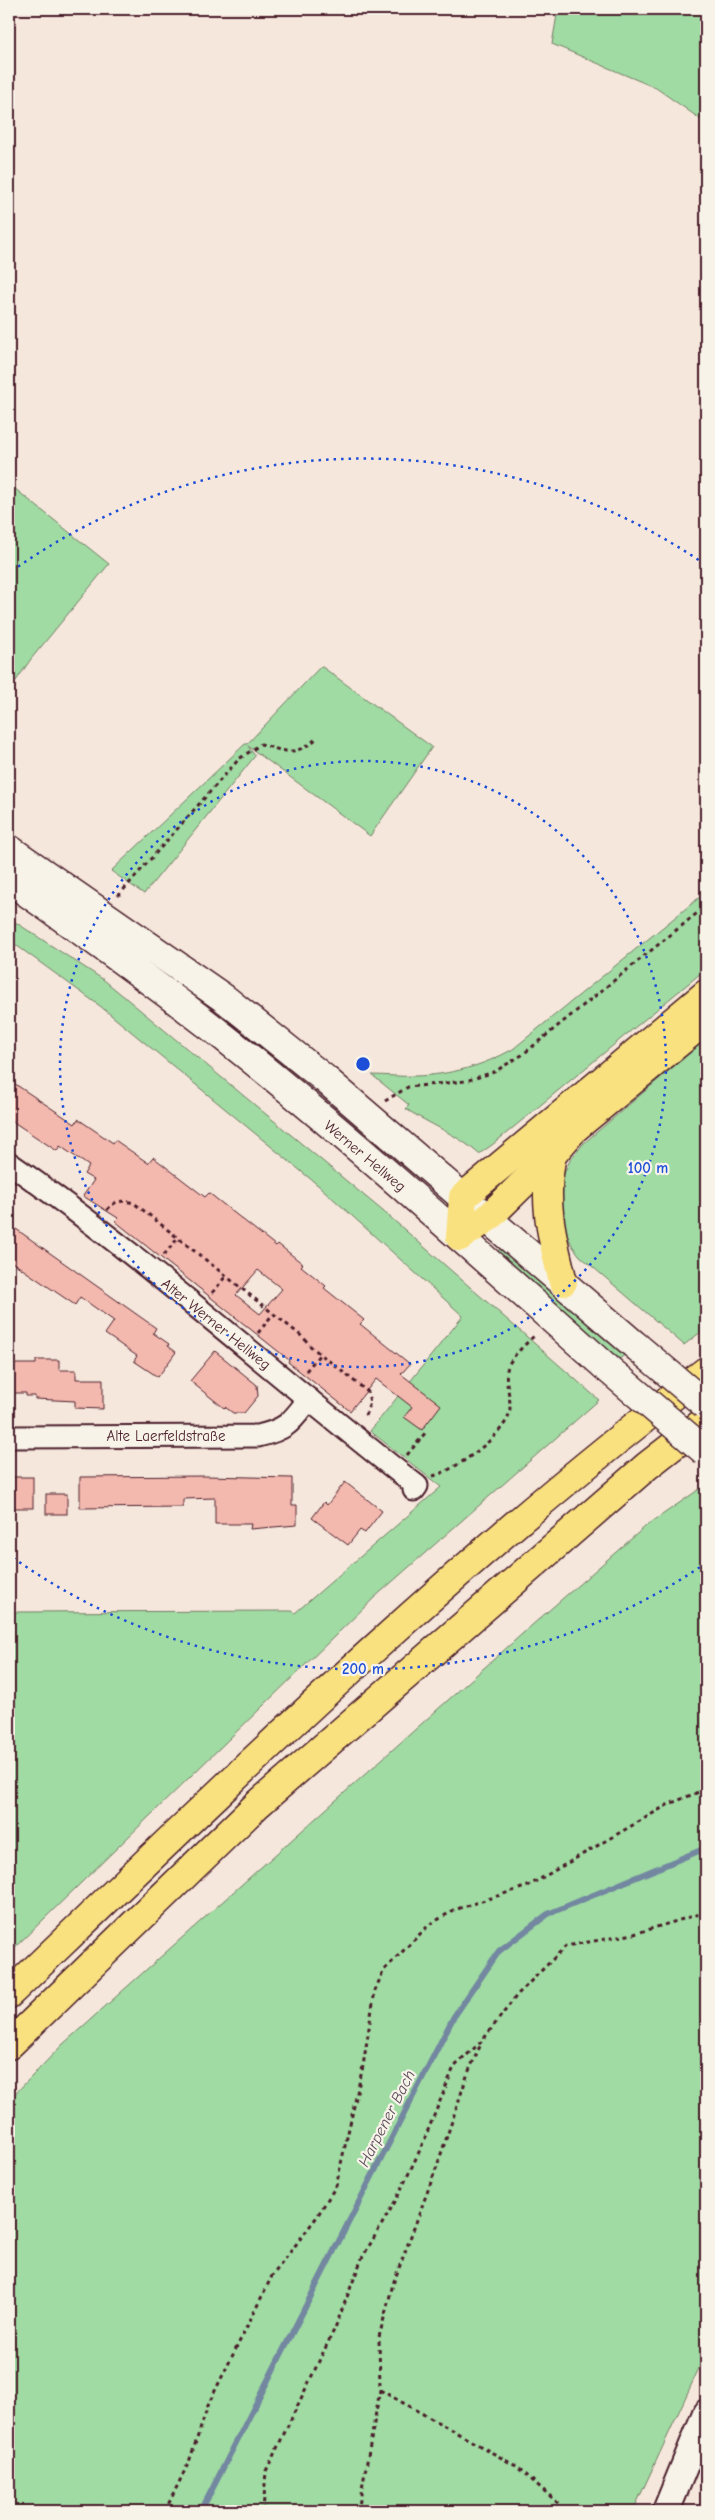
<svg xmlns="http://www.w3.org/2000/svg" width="715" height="2520" viewBox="0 0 715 2520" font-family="'Comic Neue',sans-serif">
<rect width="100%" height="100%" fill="#f6e7dc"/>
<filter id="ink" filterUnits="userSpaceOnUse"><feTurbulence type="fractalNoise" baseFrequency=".02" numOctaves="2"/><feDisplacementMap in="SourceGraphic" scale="10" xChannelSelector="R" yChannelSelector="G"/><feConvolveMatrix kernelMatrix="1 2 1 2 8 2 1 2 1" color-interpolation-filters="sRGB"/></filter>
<g filter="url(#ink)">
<!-- green -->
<g fill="#9fdba2" stroke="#747d66">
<polygon points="558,9 706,9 706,123 656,88 552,44"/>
<polygon points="9,484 109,564 31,659 9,691"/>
<polygon points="321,666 432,747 370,836 248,746 255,756 144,894 111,871 245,744 247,744"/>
<path d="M706 892V969L492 1145 479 1154C457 1134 430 1125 406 1109L409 1105 372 1075C387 1075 401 1077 415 1076 450 1075 483 1066 513 1049Z"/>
<polygon points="9,918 104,980 390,1217 599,1400 375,1597 9,1953 9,1612 292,1611 295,1613 441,1487 370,1431 463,1316 319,1186 100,1006 9,940"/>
<polygon points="706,1039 706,1328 684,1345 580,1256 573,1247 567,1235 556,1192 570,1160 584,1143"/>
<polygon points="501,1247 628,1352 616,1362 497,1253"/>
<polygon points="701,1488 706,1492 706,2353 633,2511 9,2511 9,2100 62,2045 531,1626 646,1526"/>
</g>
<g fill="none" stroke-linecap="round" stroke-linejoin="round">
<!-- stream -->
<polyline stroke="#7387a1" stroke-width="6" points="201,2511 453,2018 499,1951 548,1914 706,1848"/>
</g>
<!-- building -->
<g fill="#f3b8ae" stroke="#4a1f2b" fill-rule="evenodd">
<path d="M9 1080 75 1124 78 1119 113 1143 115 1140 148 1163 153 1157 205 1197 209 1193 276 1246 278 1244 303 1264 301 1266 326 1286 324 1288 364 1320 360 1324 410 1364 401 1374 441 1405 422 1430 404 1417 412 1407 376 1379 350 1411 288 1362 289 1360 115 1221 118 1218 83 1196 94 1180 84 1174 89 1166 60 1146 57 1151 9 1119ZM258 1270 282 1289 260 1314 236 1295Z"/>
<polygon points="9,1224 156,1328 153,1333 169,1344 168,1346 176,1352 158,1377 134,1361 137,1356 105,1334 114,1321 80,1297 75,1305 9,1260"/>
<polygon points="215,1351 257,1385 258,1396 244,1413 233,1413 225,1407 224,1408 190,1381"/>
<polygon points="36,1360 59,1360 59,1370 76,1370 76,1379 103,1379 103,1409 75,1408 75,1401 35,1399 35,1396 26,1396 26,1393 9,1393 9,1364 36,1364"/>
<polygon points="206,1476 292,1478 292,1505 297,1505 297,1525 250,1529 251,1524 215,1524 215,1498 183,1499 183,1507 80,1508 80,1477"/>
<rect x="9" y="1477" width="24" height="31"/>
<polygon points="345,1482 382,1511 365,1533 360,1530 348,1545 312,1518 324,1502 327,1505"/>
<rect x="46" y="1494" width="21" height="20"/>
</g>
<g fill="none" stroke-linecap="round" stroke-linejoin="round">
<!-- minor casing -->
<g stroke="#4a1f2b" stroke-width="25">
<g id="minor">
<path d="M9 1163C151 1262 280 1380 417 1486L414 1490"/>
<path d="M9 1437 258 1436C288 1429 291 1422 309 1399"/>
</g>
</g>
<!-- tertiary casing -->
<g stroke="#4a1f2b" stroke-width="30">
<polyline id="tertiary" points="666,2511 706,2413"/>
</g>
<!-- secondary casing -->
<g stroke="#4a1f2b" stroke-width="31">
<g id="secondary">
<polyline points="9,849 225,999 325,1079 636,1346"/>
<path d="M9 880C82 931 155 983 225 1038 357 1143 482 1257 607 1368"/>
</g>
</g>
<!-- motorway casing -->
<g stroke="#4a1f2b" stroke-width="31">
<g id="motorway">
<path d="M552 1155C542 1202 552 1237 563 1282"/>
<polyline points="460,1237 463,1197 706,994"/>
<polyline points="460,1237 488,1218 552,1155 575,1128 706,1020"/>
<path d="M9 1994C234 1778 457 1559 706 1371"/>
<polyline points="9,2045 257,1805 647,1466 706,1420"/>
</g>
</g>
<!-- path -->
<g stroke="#4a1f2b" stroke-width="3" stroke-dasharray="4 4" stroke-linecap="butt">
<path d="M118 896 239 759 261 744C285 752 294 757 316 739"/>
<polyline points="385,1101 408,1087 466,1081 494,1072 522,1055 706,906"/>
<path d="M107 1210C115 1200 122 1200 134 1203L304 1338 309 1345 368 1392 370 1403 364 1418"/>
<polyline points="164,1255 178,1238"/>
<polyline points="212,1293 226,1276"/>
<polyline points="258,1333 273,1314"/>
<polyline points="306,1371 320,1354"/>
<polyline points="407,1455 426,1432"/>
<path d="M433 1476C454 1471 500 1438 508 1417 515 1400 501 1381 509 1364 515 1353 527 1343 535 1335"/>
<polyline points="380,2390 516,2466 567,2511"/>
<polyline points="165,2511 189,2462 209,2403 272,2276 316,2218 336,2186 363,2066 375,1990 384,1970 429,1925 454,1910 528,1886 669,1804 706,1789"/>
<polyline points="263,2511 266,2471 335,2328 362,2258 396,2200 419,2152 454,2067 482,2041 517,1995 566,1946 634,1934 706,1912"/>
<polyline points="358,2511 380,2390 379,2337 393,2284 437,2166 468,2073 481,2044"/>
</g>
<!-- minor -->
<use href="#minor" stroke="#f7f3e8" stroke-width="21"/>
<!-- tertiary -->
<use href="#tertiary" stroke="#f7f3e8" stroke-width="26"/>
<!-- secondary -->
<use href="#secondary" stroke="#f7f3e8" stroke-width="28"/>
<!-- motorway -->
<use href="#motorway" stroke="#fae180" stroke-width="28"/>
<!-- secondary-bridge casing -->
<g stroke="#4a1f2b" stroke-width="31" stroke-linecap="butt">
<g id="secondary-bridge">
<polyline points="636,1346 706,1405"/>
<polyline points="607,1368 706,1452"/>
</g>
</g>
<!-- secondary-bridge -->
<use href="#secondary-bridge" stroke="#f7f3e8" stroke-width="28"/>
</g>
</g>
<!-- distance rings -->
<g fill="none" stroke="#1d4ed8" stroke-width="2.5" stroke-dasharray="2.5 5">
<circle cx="363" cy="1064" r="303"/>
<path d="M706 1563A605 605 0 0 1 12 1557M12 571A605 605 0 0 1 706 565"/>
</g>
<g text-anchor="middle" stroke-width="4.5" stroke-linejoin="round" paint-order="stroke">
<!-- street labels -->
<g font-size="15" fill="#4a1f2b" stroke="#f7f3e8">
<text transform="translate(365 1156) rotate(40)" y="5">Werner Hellweg</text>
<text transform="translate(216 1324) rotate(39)" y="5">Alter Werner Hellweg</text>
<text x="166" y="1441">Alte Laerfeldstraße</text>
</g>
<!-- water labels -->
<g font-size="16" font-style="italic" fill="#5b4a5c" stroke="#f7f3e8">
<text transform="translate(386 2118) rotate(-63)" y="6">Harpener Bach</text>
</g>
</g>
<circle cx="363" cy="1064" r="8" fill="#1d4ed8" stroke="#f7f3e8" stroke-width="2.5"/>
<g font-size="15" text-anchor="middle" font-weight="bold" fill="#1d4ed8" stroke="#f7f3e8" stroke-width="4.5" stroke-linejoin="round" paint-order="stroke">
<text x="648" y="1173">100 m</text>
<text x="363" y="1674">200 m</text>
</g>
<!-- margin -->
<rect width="715" height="2520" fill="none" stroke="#f7f3e8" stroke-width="30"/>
<rect x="15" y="15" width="685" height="2490" fill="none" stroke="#4a1f2b" stroke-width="2" filter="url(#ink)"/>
</svg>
